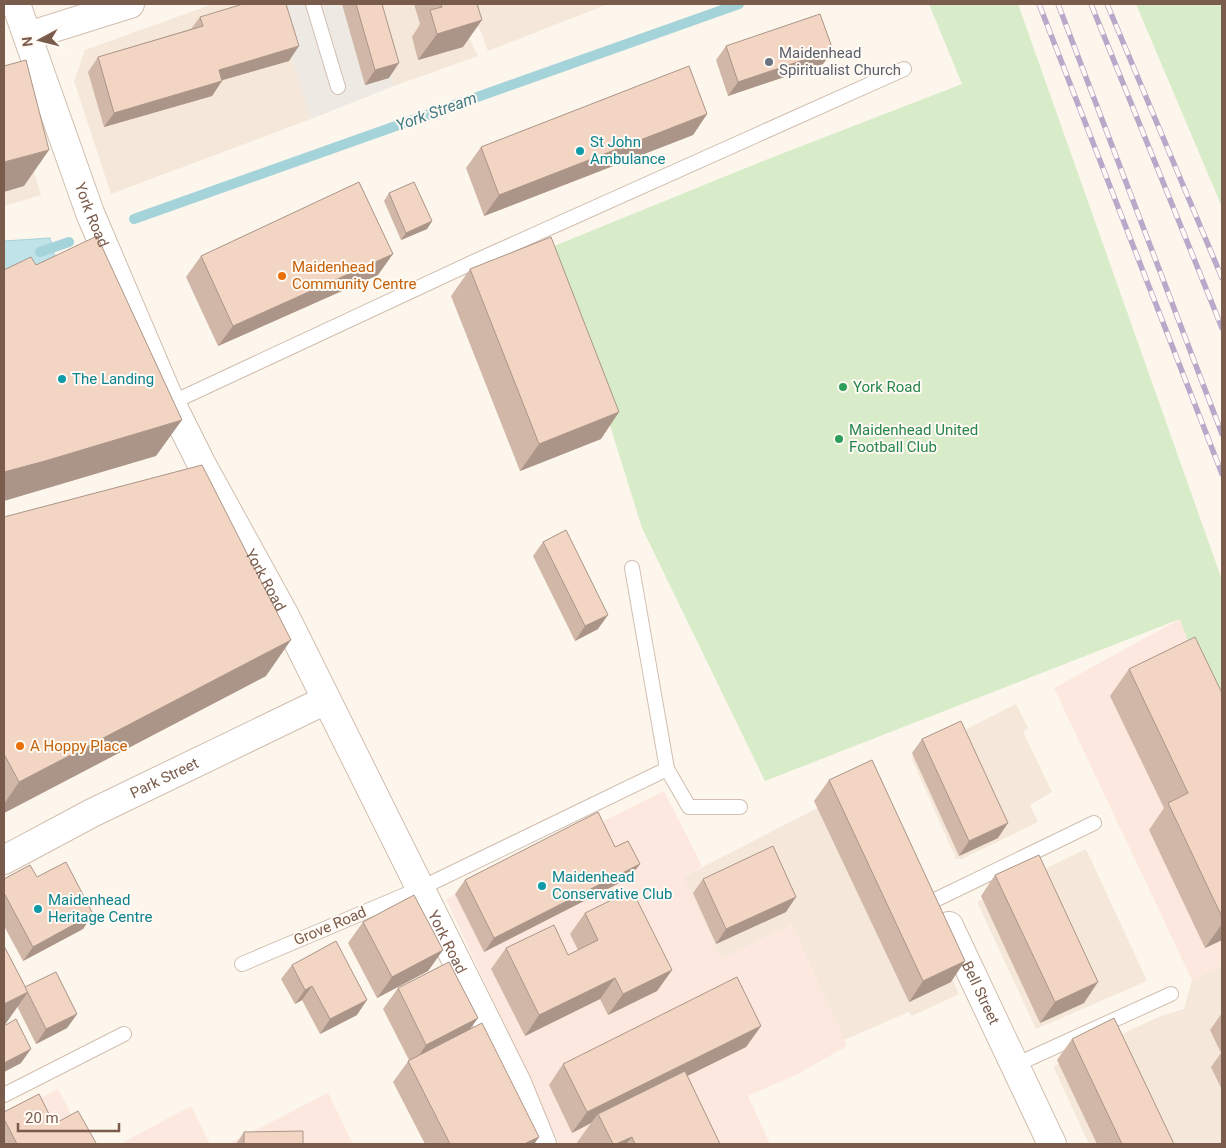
<svg xmlns="http://www.w3.org/2000/svg" width="1226" height="1148" viewBox="0 0 1226 1148" font-family="Roboto,sans-serif">
<rect width="100%" height="100%" fill="#fdf6ec"/>
<!-- residential -->
<g fill="#f5e8da">
<polygon points="213,4 275,4 311,119 111,194 74,81 85,50"/>
<polygon points="370,4 458,4 464,27 478,56 394,86"/>
<polygon points="465,4 608,4 488,51 481,32"/>
<polygon points="4,77 41,195 4,206"/>
<polygon points="1016,704 1028,728 1023,732 1052,792 1030,805 1038,822 962,859 956,859 911,757"/>
<polygon points="864,784 959,994 912,1016 909,1012 844,1040 792,925 721,959 683,877"/>
<polygon points="1086,849 1147,981 1036,1029 977,902"/>
<polygon points="1222,965 1222,1144 1089,1144 1053,1066 1161,1016 1184,1009 1192,980"/>
</g>
<!-- commercial -->
<g fill="#fde8e0">
<polygon points="1180,619 1222,737 1222,965 1192,980 1054,688"/>
<polygon points="664,791 702,866 684,877 721,959 792,925 847,1046 798,1074 748,1096 770,1144 559,1144 446,899"/>
<polygon points="58,1089 86,1144 4,1144 4,1117"/>
<polygon points="328,1093 353,1144 228,1144"/>
<polygon points="191,1106 210,1144 120,1144"/>
</g>
<!-- industrial -->
<polygon fill="#efe9e4" points="275,4 370,4 394,86 311,119"/>
<!-- green -->
<g fill="#d8ecc9">
<polygon points="929,4 1018,4 1222,580 1222,737 1180,619 765,781 642,528 554,246 763,161 962,84"/>
<polygon points="1136,4 1222,4 1222,207"/>
</g>
<!-- water -->
<polygon fill="#bfe3e8" stroke="#a5d3da" points="50,238 56,261 4,277 4,241"/>
<g fill="none" stroke-linecap="round" stroke-linejoin="round">
<!-- stream -->
<g stroke="#a5d3da" stroke-width="10">
<polyline points="134,219 739,4"/>
<polyline points="40,252 69,242"/>
</g>
<!-- service casing -->
<g stroke="#d1beb0" stroke-width="16">
<g id="service">
<polyline points="313,4 338,87"/>
<polyline points="171,403 480,259 904,69"/>
<polyline points="632,568 667,769 689,807 740,807"/>
<polyline points="937,899 1094,823"/>
<polyline points="242,964 419,889 667,769"/>
<polyline points="1013,1066 1171,994"/>
<polyline points="4,1095 124,1034"/>
</g>
</g>
<!-- minor casing -->
<g stroke="#d1beb0" stroke-width="30">
<g id="minor">
<polyline points="28,36 130,4"/>
<path id="s1" d="M4 860 92 813 326 700"/>
<path id="s2" d="M949 926 1052 1144"/>
</g>
</g>
<!-- tertiary casing -->
<g stroke="#d1beb0" stroke-width="30">
<g id="tertiary">
<path id="s3" d="M16 4 90 213 171 403 202 465 284 614 517 1083 542 1144"/>
</g>
</g>
<!-- service -->
<use href="#service" stroke="#fff" stroke-width="14"/>
<!-- minor -->
<use href="#minor" stroke="#fff" stroke-width="28"/>
<!-- tertiary -->
<use href="#tertiary" stroke="#fff" stroke-width="28"/>
<!-- rail casing -->
<g stroke="#b9a8c9" stroke-width="5.5">
<g id="rail">
<polyline points="1039,4 1222,474"/>
<polyline points="1058,4 1222,434"/>
<polyline points="1091,4 1222,328"/>
<polyline points="1107,4 1222,278"/>
</g>
</g>
<!-- rail -->
<use href="#rail" stroke="#fffaf3" stroke-width="4" stroke-dasharray="11" stroke-linecap="butt"/>
</g>
<!-- wall -->
<g fill="#d1b7a8">
<polygon points="342,4 382,4 389,78 365,85"/>
<polygon points="414,4 477,4 463,47 418,60 412,37 420,24"/>
<polygon points="200,17 289,61 222,80 212,96 104,127 88,72 98,57 191,29"/>
<polygon points="726,46 833,50 823,64 728,96 716,60"/>
<polygon points="707,114 693,135 484,216 466,168 481,147"/>
<polygon points="389,193 432,221 427,229 401,240 384,201"/>
<polygon points="201,256 378,275 218,346 186,277"/>
<polygon points="470,269 601,439 520,471 451,296"/>
<polygon points="4,517 266,676 4,813"/>
<polygon points="543,542 598,629 575,641 533,556"/>
<polygon points="1129,669 1222,693 1222,940 1205,948 1149,830 1164,808 1110,696"/>
<polygon points="922,739 998,838 959,856 912,753"/>
<polygon points="829,780 951,982 909,1002 814,801"/>
<polygon points="615,847 640,864 629,878 484,952 455,894 465,880"/>
<polygon points="995,875 1084,1003 1040,1023 981,896"/>
<polygon points="37,877 93,914 83,929 23,961 4,926 4,879"/>
<polygon points="703,879 786,912 716,944 693,893"/>
<polygon points="585,913 672,970 657,991 608,1015 600,999 525,1036 491,969 506,948 568,955 578,950 570,934"/>
<polygon points="363,922 443,950 428,971 377,998 348,943"/>
<polygon points="4,946 25,987 77,1014 67,1028 36,1044 17,1006 4,1026 21,1063 4,1072"/>
<polygon points="292,965 357,1015 320,1034 302,1000 295,1004 281,979"/>
<polygon points="398,988 478,1018 470,1029 539,1137 534,1144 425,1144 393,1082 409,1060 383,1009"/>
<polygon points="1222,1013 1222,1090 1211,1067 1221,1053 1210,1030"/>
<polygon points="761,1026 746,1047 687,1076 719,1144 576,1144 591,1123 572,1133 549,1085 563,1064"/>
<polygon points="1072,1039 1174,1144 1097,1144 1057,1060"/>
<polygon points="4,1112 96,1143 95,1144 4,1144"/>
<polygon points="244,1132 303,1144 236,1144"/>
</g>
<!-- shaded-wall -->
<g fill="#aa9588">
<polygon points="482,20 463,47 418,60 437,34"/>
<polygon points="299,46 289,61 209,84 219,70"/>
<polygon points="833,50 823,64 728,96 738,82"/>
<polygon points="399,63 389,78 365,85 375,70"/>
<polygon points="222,81 212,96 104,127 114,113"/>
<polygon points="707,114 693,135 484,216 499,195"/>
<polygon points="49,150 24,186 4,192 4,162"/>
<polygon points="432,221 427,229 401,240 406,233"/>
<polygon points="393,254 378,275 218,346 233,326"/>
<polygon points="619,412 601,439 520,471 539,444"/>
<polygon points="182,420 156,456 4,501 4,472"/>
<polygon points="608,615 598,629 575,641 585,626"/>
<polygon points="291,640 266,676 4,813 4,804 19,782"/>
<polygon points="1008,823 998,838 959,856 969,841"/>
<polygon points="640,864 629,878 484,952 494,938"/>
<polygon points="796,897 786,912 716,944 726,929"/>
<polygon points="93,914 83,929 23,961 33,947"/>
<polygon points="1222,924 1222,940 1205,948"/>
<polygon points="443,950 428,971 377,998 392,977"/>
<polygon points="965,961 951,982 909,1002 923,981"/>
<polygon points="672,970 657,991 608,1015 623,994"/>
<polygon points="615,978 600,999 525,1036 539,1015"/>
<polygon points="1098,982 1084,1003 1040,1023 1055,1002"/>
<polygon points="312,986 302,1000 295,1004 305,990"/>
<polygon points="28,992 4,1026 4,1004"/>
<polygon points="367,1000 357,1015 320,1034 330,1019"/>
<polygon points="77,1014 67,1028 36,1044 46,1029"/>
<polygon points="478,1018 463,1039 412,1066 426,1045"/>
<polygon points="761,1026 746,1047 600,1119 598,1114 591,1123 572,1133 587,1112"/>
<polygon points="31,1049 21,1063 4,1072 4,1063"/>
<polygon points="539,1137 534,1144 524,1144"/>
<polygon points="632,1137 626,1144 616,1144"/>
</g>
<!-- building -->
<g fill="#f3d5c3" stroke="#aa9588">
<polygon points="243,4 286,4 299,46 219,70 222,81 114,113 98,57 203,26 200,17"/>
<polygon points="356,4 382,4 399,63 375,70"/>
<polygon points="441,4 477,4 482,20 437,34 430,10 442,7"/>
<polygon points="820,14 833,50 738,82 726,46"/>
<polygon points="26,60 49,150 4,162 4,66"/>
<polygon points="689,66 707,114 499,195 481,147"/>
<polygon points="359,182 393,254 233,326 201,256"/>
<polygon points="414,182 432,221 406,233 389,193"/>
<polygon points="97,236 182,420 45,461 4,472 4,286 5,286 4,284 4,270 31,257 36,265"/>
<polygon points="551,237 619,412 539,444 470,269"/>
<polygon points="202,465 291,640 19,782 4,754 4,517"/>
<polygon points="566,530 608,615 585,626 543,542"/>
<polygon points="1195,637 1222,693 1222,917 1168,803 1188,793 1129,669"/>
<polygon points="961,721 1008,823 969,841 922,739"/>
<polygon points="872,760 965,961 923,981 829,780"/>
<polygon points="598,812 615,847 628,841 640,864 494,938 465,880"/>
<polygon points="773,846 796,897 726,929 703,879"/>
<polygon points="1039,855 1098,982 1055,1002 995,875"/>
<polygon points="66,862 93,914 33,947 4,893 4,879 30,865 37,877"/>
<polygon points="632,890 672,970 623,994 615,978 539,1015 506,948 554,925 568,955 598,940 585,913"/>
<polygon points="414,895 443,950 392,977 363,922"/>
<polygon points="336,941 367,1000 330,1019 312,986 305,990 292,965"/>
<polygon points="4,946 28,992 4,1004"/>
<polygon points="449,962 478,1018 426,1045 398,988"/>
<polygon points="56,972 77,1014 46,1029 25,987"/>
<polygon points="737,977 761,1026 587,1112 563,1064"/>
<polygon points="1114,1018 1174,1144 1122,1144 1072,1039"/>
<polygon points="16,1019 31,1049 4,1063 4,1026"/>
<polygon points="482,1023 539,1137 524,1144 450,1144 408,1061"/>
<polygon points="685,1071 720,1144 635,1144 632,1137 616,1144 613,1144 598,1114"/>
<polygon points="39,1094 54,1124 78,1111 96,1143 93,1144 17,1144 4,1119 4,1112"/>
<polygon points="303,1131 303,1144 244,1144 244,1132"/>
</g>
<!-- markers -->
<circle fill="#6b7280" stroke="#fffaf3" stroke-width="2" cx="769" cy="62" r="5"/>
<g fill="#0f9aa8" stroke="#fffaf3" stroke-width="2">
<circle cx="580" cy="151" r="5"/>
<circle cx="62" cy="379" r="5"/>
<circle cx="542" cy="886" r="5"/>
<circle cx="38" cy="909" r="5"/>
</g>
<g fill="#e8710a" stroke="#fffaf3" stroke-width="2">
<circle cx="282" cy="276" r="5"/>
<circle cx="20" cy="746" r="5"/>
</g>
<g fill="#2e9e5b" stroke="#fffaf3" stroke-width="2">
<circle cx="843" cy="387" r="5"/>
<circle cx="839" cy="439" r="5"/>
</g>
<g text-anchor="middle" stroke-width="4" stroke-linejoin="round" paint-order="stroke">
<!-- worship labels -->
<g font-size="15" fill="#5b616d" stroke="#fffaf3" text-anchor="start">
<text x="779" y="58">Maidenhead<tspan x="779" dy="17">Spiritualist Church</tspan></text>
</g>
<!-- culture labels -->
<g font-size="15" fill="#0d838f" stroke="#fffaf3" text-anchor="start">
<text x="590" y="147">St John<tspan x="590" dy="17">Ambulance</tspan></text>
<text x="72" y="384">The Landing</text>
<text x="552" y="882">Maidenhead<tspan x="552" dy="17">Conservative Club</tspan></text>
<text x="48" y="905">Maidenhead<tspan x="48" dy="17">Heritage Centre</tspan></text>
</g>
<!-- street labels -->
<g font-size="15" fill="#7a5c4d" stroke="#fffaf3">
<text dy="5" stroke="none"><textPath href="#s3" startOffset="224">York Road</textPath></text>
<text dy="5" stroke="none"><textPath href="#s3" startOffset="629">York Road</textPath></text>
<text dy="5" stroke="none"><textPath href="#s1" startOffset="180">Park Street</textPath></text>
<text transform="translate(330 926) rotate(-23)" y="5">Grove Road</text>
<text dy="5" stroke="none"><textPath href="#s3" startOffset="1034">York Road</textPath></text>
<text dy="5" stroke="none"><textPath href="#s2" startOffset="74">Bell Street</textPath></text>
</g>
<!-- food labels -->
<g font-size="15" fill="#c56008" stroke="#fffaf3" text-anchor="start">
<text x="292" y="272">Maidenhead<tspan x="292" dy="17">Community Centre</tspan></text>
<text x="30" y="751">A Hoppy Place</text>
</g>
<!-- leisure labels -->
<g font-size="15" fill="#27864d" stroke="#fffaf3" text-anchor="start">
<text x="853" y="392">York Road</text>
<text x="849" y="435">Maidenhead United<tspan x="849" dy="17">Football Club</tspan></text>
</g>
<!-- water labels -->
<g font-size="16" font-style="italic" fill="#437c86" stroke="#fffaf3">
<text transform="translate(436 111) rotate(-20)" y="6">York Stream</text>
</g>
</g>
<!-- border -->
<rect width="1226" height="1148" fill="none" stroke="#7a5c4d" stroke-width="10"/>
<!-- north arrow -->
<g transform="translate(40 40) rotate(263)" stroke="#fffaf3" stroke-width="4" paint-order="stroke">
<path d="M0-4L9 19L0 12L-9 19Z" fill="#7a5c4d"/>
<text y="-8" font-size="14" font-weight="bold" text-anchor="middle" fill="#7a5c4d">N</text>
</g>
<!-- scale -->
<path d="M18 1123v8h101v-8" fill="none" stroke="#7a5c4d" stroke-width="2.5"/>
<text x="25" y="1123" font-size="15" fill="#7a5c4d" stroke="#fffaf3" stroke-width="4" paint-order="stroke">20 m</text>
</svg>
